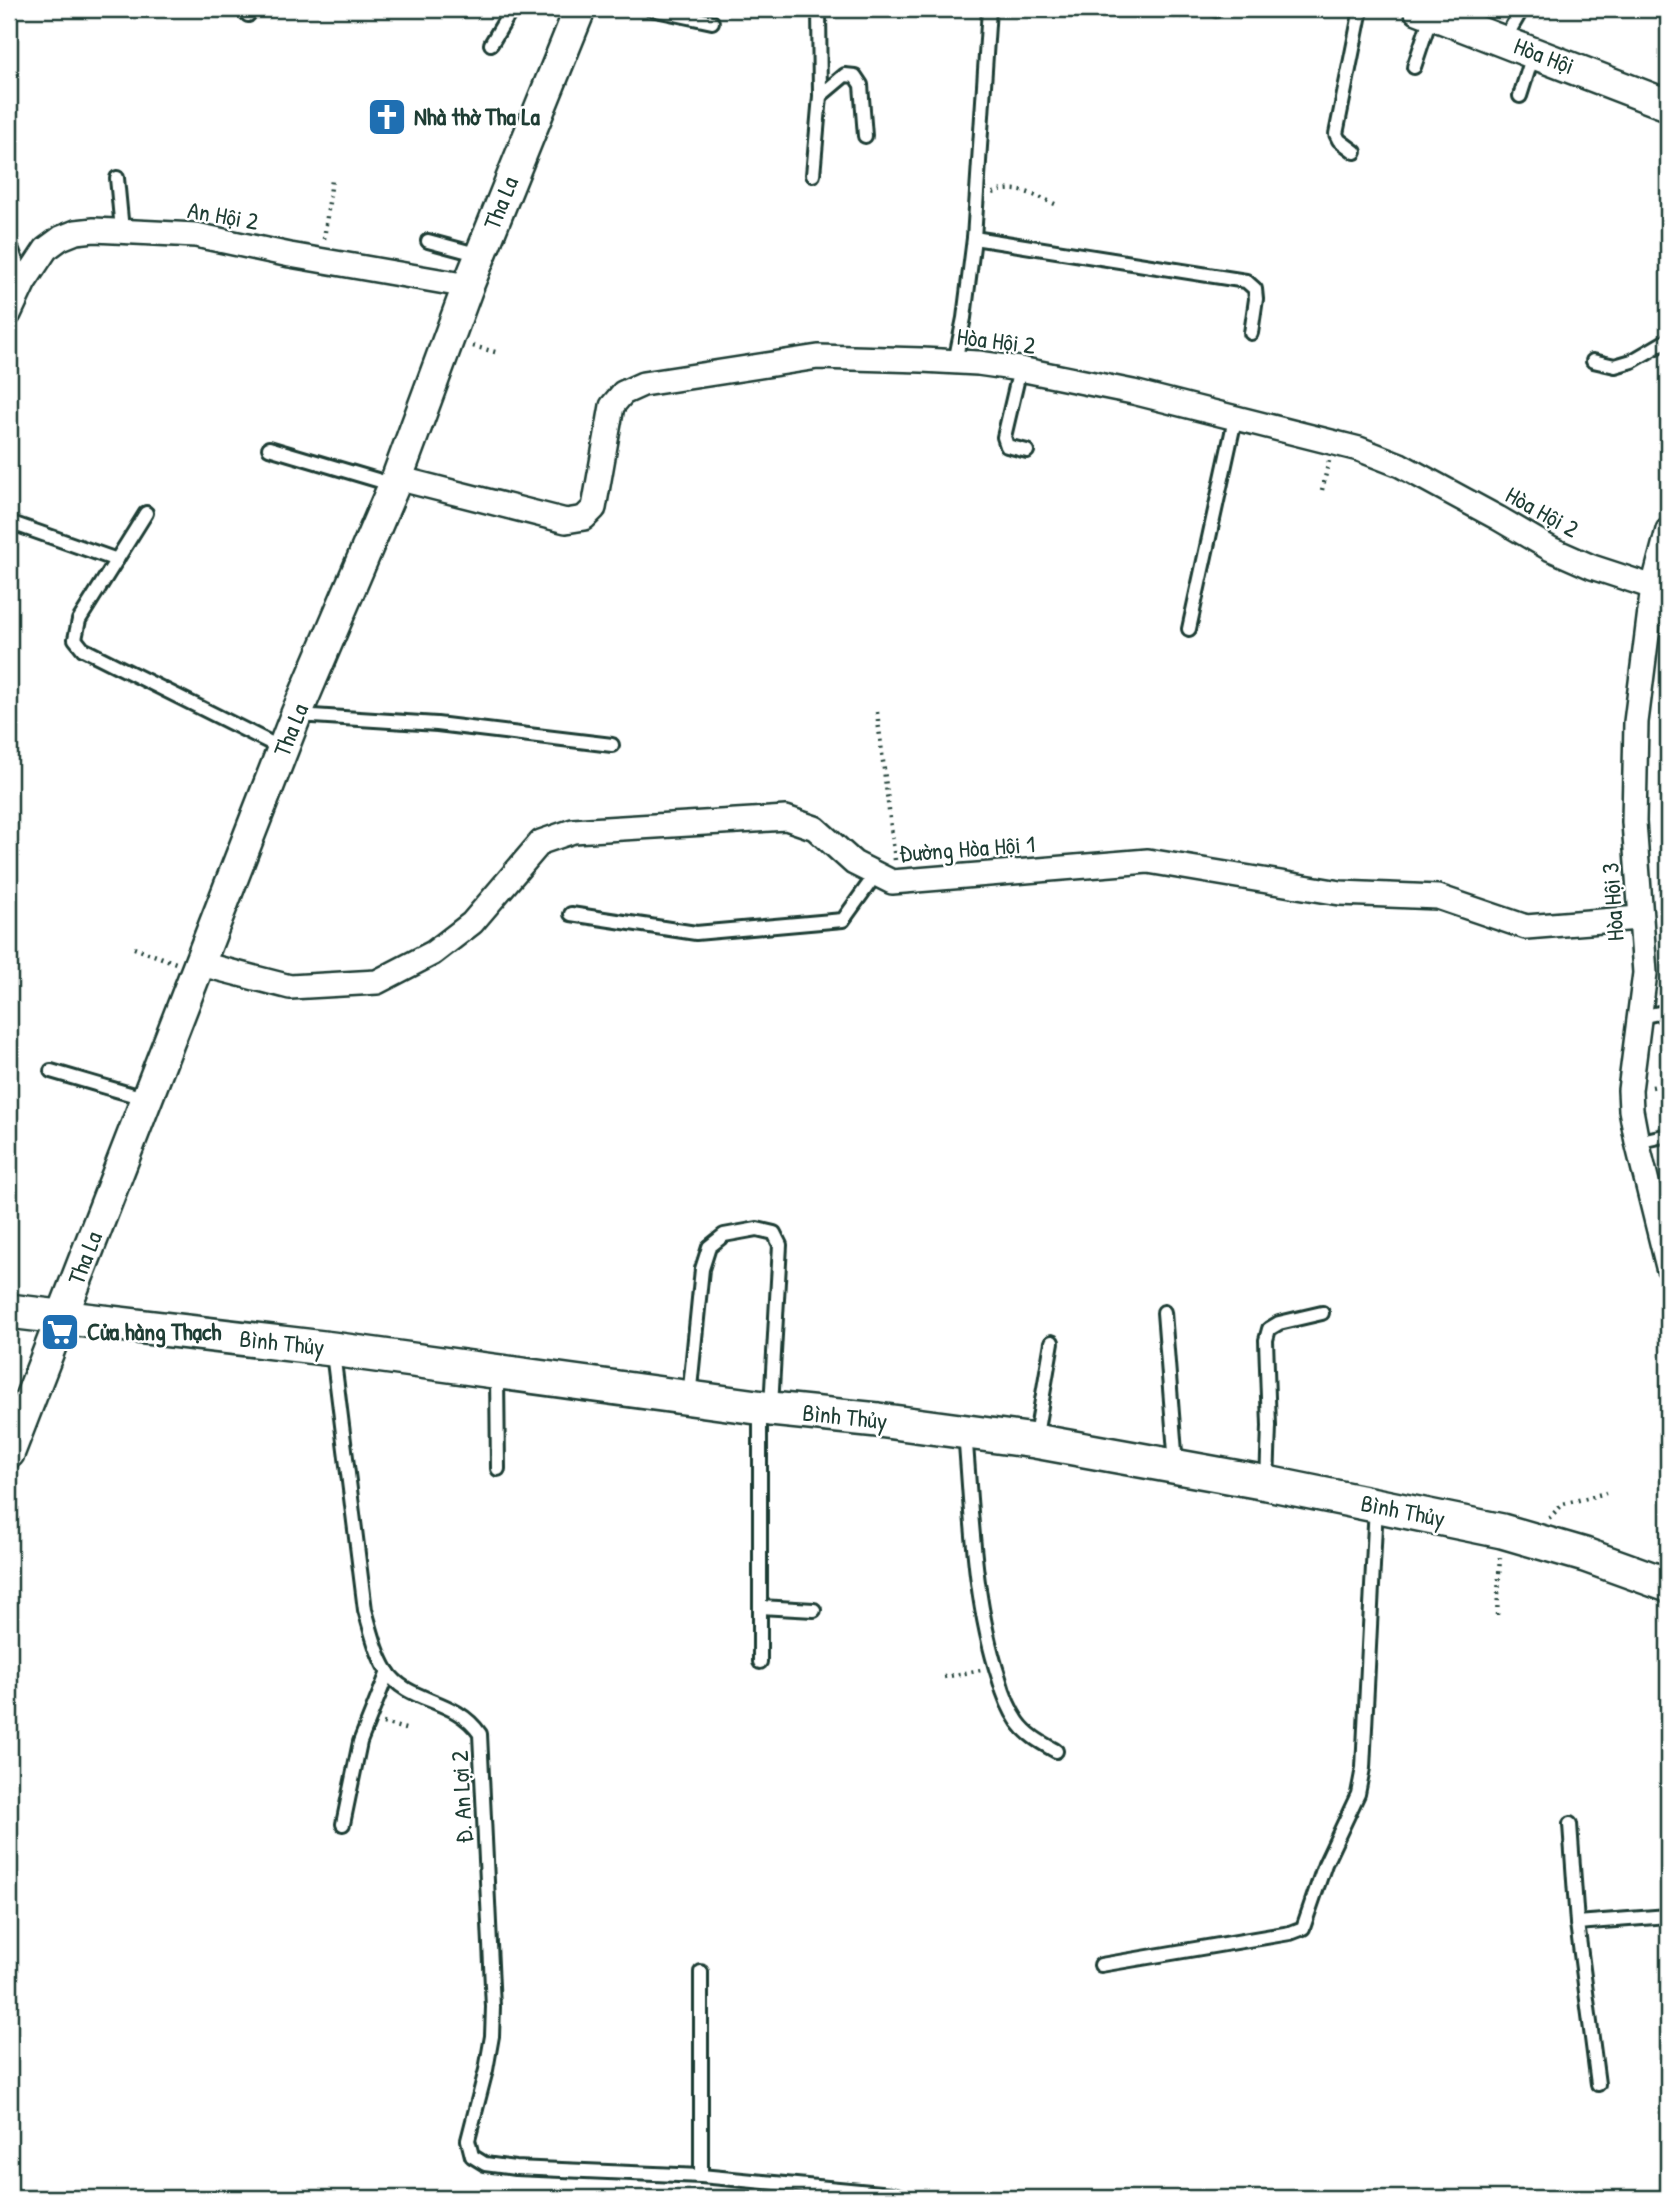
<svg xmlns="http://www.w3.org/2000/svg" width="1677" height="2207" viewBox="0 0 1677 2207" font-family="'Patrick Hand',sans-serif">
<rect width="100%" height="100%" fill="#fff"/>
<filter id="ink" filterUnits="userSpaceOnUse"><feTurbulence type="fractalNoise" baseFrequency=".0143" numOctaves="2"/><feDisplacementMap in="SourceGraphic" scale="14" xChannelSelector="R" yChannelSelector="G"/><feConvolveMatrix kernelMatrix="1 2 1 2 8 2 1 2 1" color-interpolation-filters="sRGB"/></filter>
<g filter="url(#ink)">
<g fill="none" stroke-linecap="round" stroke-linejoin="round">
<!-- service casing -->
<g stroke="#1f3d34" stroke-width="18">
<g id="service">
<polyline points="247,9 248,15"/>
<polyline points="651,9 712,22"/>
<polyline points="819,9 820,96 845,75 855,76 861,85 865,136"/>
<polyline points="1216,10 1216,9"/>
<polyline points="1504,40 1522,9"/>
<polyline points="491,44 512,9"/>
<polyline points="1414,67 1432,13"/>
<polyline points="1520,96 1534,52"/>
<polyline points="1355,152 1339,140 1336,134 1361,9"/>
<polyline points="813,175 820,96"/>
<polyline points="117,178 122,230"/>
<polyline points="974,238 1246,281 1255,289 1256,299 1251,333"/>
<polyline points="428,241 480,255"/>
<polyline points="9,242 24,282"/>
<polyline points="1593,361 1615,366 1632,361 1668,340"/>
<polyline points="955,362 964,318 974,238 989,9"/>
<polyline points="1020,369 1004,437 1007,446 1027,451"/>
<polyline points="269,448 394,485"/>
<polyline points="146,513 79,620 75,639 83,649 283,749"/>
<polyline points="9,522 117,560"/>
<polyline points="1189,629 1235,419"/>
<polyline points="297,715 437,724 612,745"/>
<polyline points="571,914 696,933 843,920 876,874"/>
<polyline points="1640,1017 1668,1011"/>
<polyline points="51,1071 147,1099"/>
<polyline points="1637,1142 1668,1135"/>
<polyline points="1164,1312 1176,1465"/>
<path d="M333 1353 365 1610C371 1630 376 1653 387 1671 408 1704 455 1697 480 1734L493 2007 492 2036 486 2070 468 2140 472 2156 485 2164 515 2168 701 2176 892 2194 907 2198"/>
<polyline points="497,1375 498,1469"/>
<polyline points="689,1398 702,1269 709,1247 724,1235 757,1229 774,1233 780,1245 771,1407"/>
<polyline points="760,1408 760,1662"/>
<path d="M965 1432C972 1514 973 1599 999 1678 1003 1693 1009 1709 1018 1722 1028 1736 1042 1743 1056 1751"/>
<polyline points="1035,1441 1052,1342"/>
<polyline points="1267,1483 1269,1426 1266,1340 1269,1329 1279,1323 1322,1313"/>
<polyline points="760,1607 814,1610"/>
<polyline points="343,1824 360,1742 388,1672"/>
<polyline points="1570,1824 1577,1923 1598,2084"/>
<polyline points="1577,1923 1668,1916"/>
<polyline points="1101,1965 1290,1933 1303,1928 1325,1864 1358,1794 1363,1768 1376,1505"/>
<polyline points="701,1972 701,2176"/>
</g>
</g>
<!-- minor casing -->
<g stroke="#1f3d34" stroke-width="28">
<g id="minor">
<polyline points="9,314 24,282 46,249 61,238 76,232 94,230 196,235 290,255 468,286"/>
<polyline points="397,478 566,521 584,518 594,508 612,406 623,393 643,384 818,357 922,360 978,363 1020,369 1133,392 1359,449 1400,465 1498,518 1551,549 1592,567 1653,587"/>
<polyline points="1668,530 1653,587 1636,722 1634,822 1645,973 1630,1090 1631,1110 1637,1142 1668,1267"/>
<polyline points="201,964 290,987 377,982 433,953 472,923 541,842 573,831 786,818 815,828 854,863 892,882 1148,861 1340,893 1438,897 1526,927 1639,918"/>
</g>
</g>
<!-- tertiary casing -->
<g stroke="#1f3d34" stroke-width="35">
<g id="tertiary">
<polyline points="1419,9 1668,105"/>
<polyline points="9,1453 296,715 397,478 468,286 580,9"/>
</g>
</g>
<!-- secondary casing -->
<g stroke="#1f3d34" stroke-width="38">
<polyline id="secondary" points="9,1311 332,1349 771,1409 878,1420 1035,1441 1267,1483 1502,1531 1585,1555 1668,1585"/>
</g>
<!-- path -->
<g stroke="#1f3d34" stroke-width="4.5" stroke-dasharray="2 5" stroke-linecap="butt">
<polyline points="1147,9 1181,18"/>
<path d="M993 193C1016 184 1034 195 1055 204"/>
<polyline points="324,239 332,180"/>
<polyline points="473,346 499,353"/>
<polyline points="1322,490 1329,461"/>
<polyline points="877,712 895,860"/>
<polyline points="134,948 176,963"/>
<polyline points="1652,1087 1668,1084"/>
<polyline points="1549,1518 1563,1504 1606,1493"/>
<polyline points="1497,1615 1500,1556"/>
<polyline points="944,1677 981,1670"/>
<polyline points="383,1723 409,1730"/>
</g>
<!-- service -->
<use href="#service" stroke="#fff" stroke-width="12"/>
<!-- minor -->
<use href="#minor" stroke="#fff" stroke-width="23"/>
<!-- tertiary -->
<use href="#tertiary" stroke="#fff" stroke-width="30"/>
<!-- secondary -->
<use href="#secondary" stroke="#fff" stroke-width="33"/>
</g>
</g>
<!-- icons -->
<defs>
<g id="church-square" transform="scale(2.0125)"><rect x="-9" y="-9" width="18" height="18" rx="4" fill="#1f6fb2" stroke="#fff"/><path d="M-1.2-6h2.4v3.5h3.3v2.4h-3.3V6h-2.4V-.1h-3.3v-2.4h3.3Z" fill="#fff"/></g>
<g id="supermarket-square" transform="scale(2.0125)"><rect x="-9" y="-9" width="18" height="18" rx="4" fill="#1f6fb2" stroke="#fff"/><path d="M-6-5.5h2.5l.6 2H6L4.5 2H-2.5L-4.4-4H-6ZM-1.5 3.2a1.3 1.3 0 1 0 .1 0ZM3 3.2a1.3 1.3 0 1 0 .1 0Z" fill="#fff"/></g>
</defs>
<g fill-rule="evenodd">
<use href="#church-square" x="387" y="117"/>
<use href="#supermarket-square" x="60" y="1332"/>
</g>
<g text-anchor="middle" stroke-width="5" stroke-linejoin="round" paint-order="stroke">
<!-- street labels -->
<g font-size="24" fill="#1f3d34" stroke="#fff">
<text transform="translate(1544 56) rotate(21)" y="8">Hòa Hội</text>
<text transform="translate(501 203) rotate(-68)" y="8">Tha La</text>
<text transform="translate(223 216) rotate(10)" y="8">An Hội 2</text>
<text transform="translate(996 341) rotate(7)" y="8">Hòa Hội 2</text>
<text transform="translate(1542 512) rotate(29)" y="8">Hòa Hội 2</text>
<text transform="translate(291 730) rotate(-68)" y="8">Tha La</text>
<text transform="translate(967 849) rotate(-4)" y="8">Đường Hòa Hội 1</text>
<text transform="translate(1613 902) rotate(-94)" y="8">Hòa Hội 3</text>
<text transform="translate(85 1258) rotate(-69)" y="8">Tha La</text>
<text transform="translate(282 1343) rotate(6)" y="8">Bình Thủy</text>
<text transform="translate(845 1417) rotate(6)" y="8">Bình Thủy</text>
<text transform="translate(1403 1511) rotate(11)" y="8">Bình Thủy</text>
<text transform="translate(462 1797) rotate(-93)" y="8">Đ. An Lợi 2</text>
</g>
<!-- poi labels -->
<g font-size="24" font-weight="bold" fill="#1f3d34" stroke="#fff" text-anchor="start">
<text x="414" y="125">Nhà thờ Tha La</text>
<text x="87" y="1340">Cửa hàng Thạch</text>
</g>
</g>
<!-- margin -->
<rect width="1677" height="2207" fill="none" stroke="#fff" stroke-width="35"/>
<rect x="18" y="18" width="1642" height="2172" fill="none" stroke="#1f3d34" stroke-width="2.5" filter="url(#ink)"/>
</svg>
